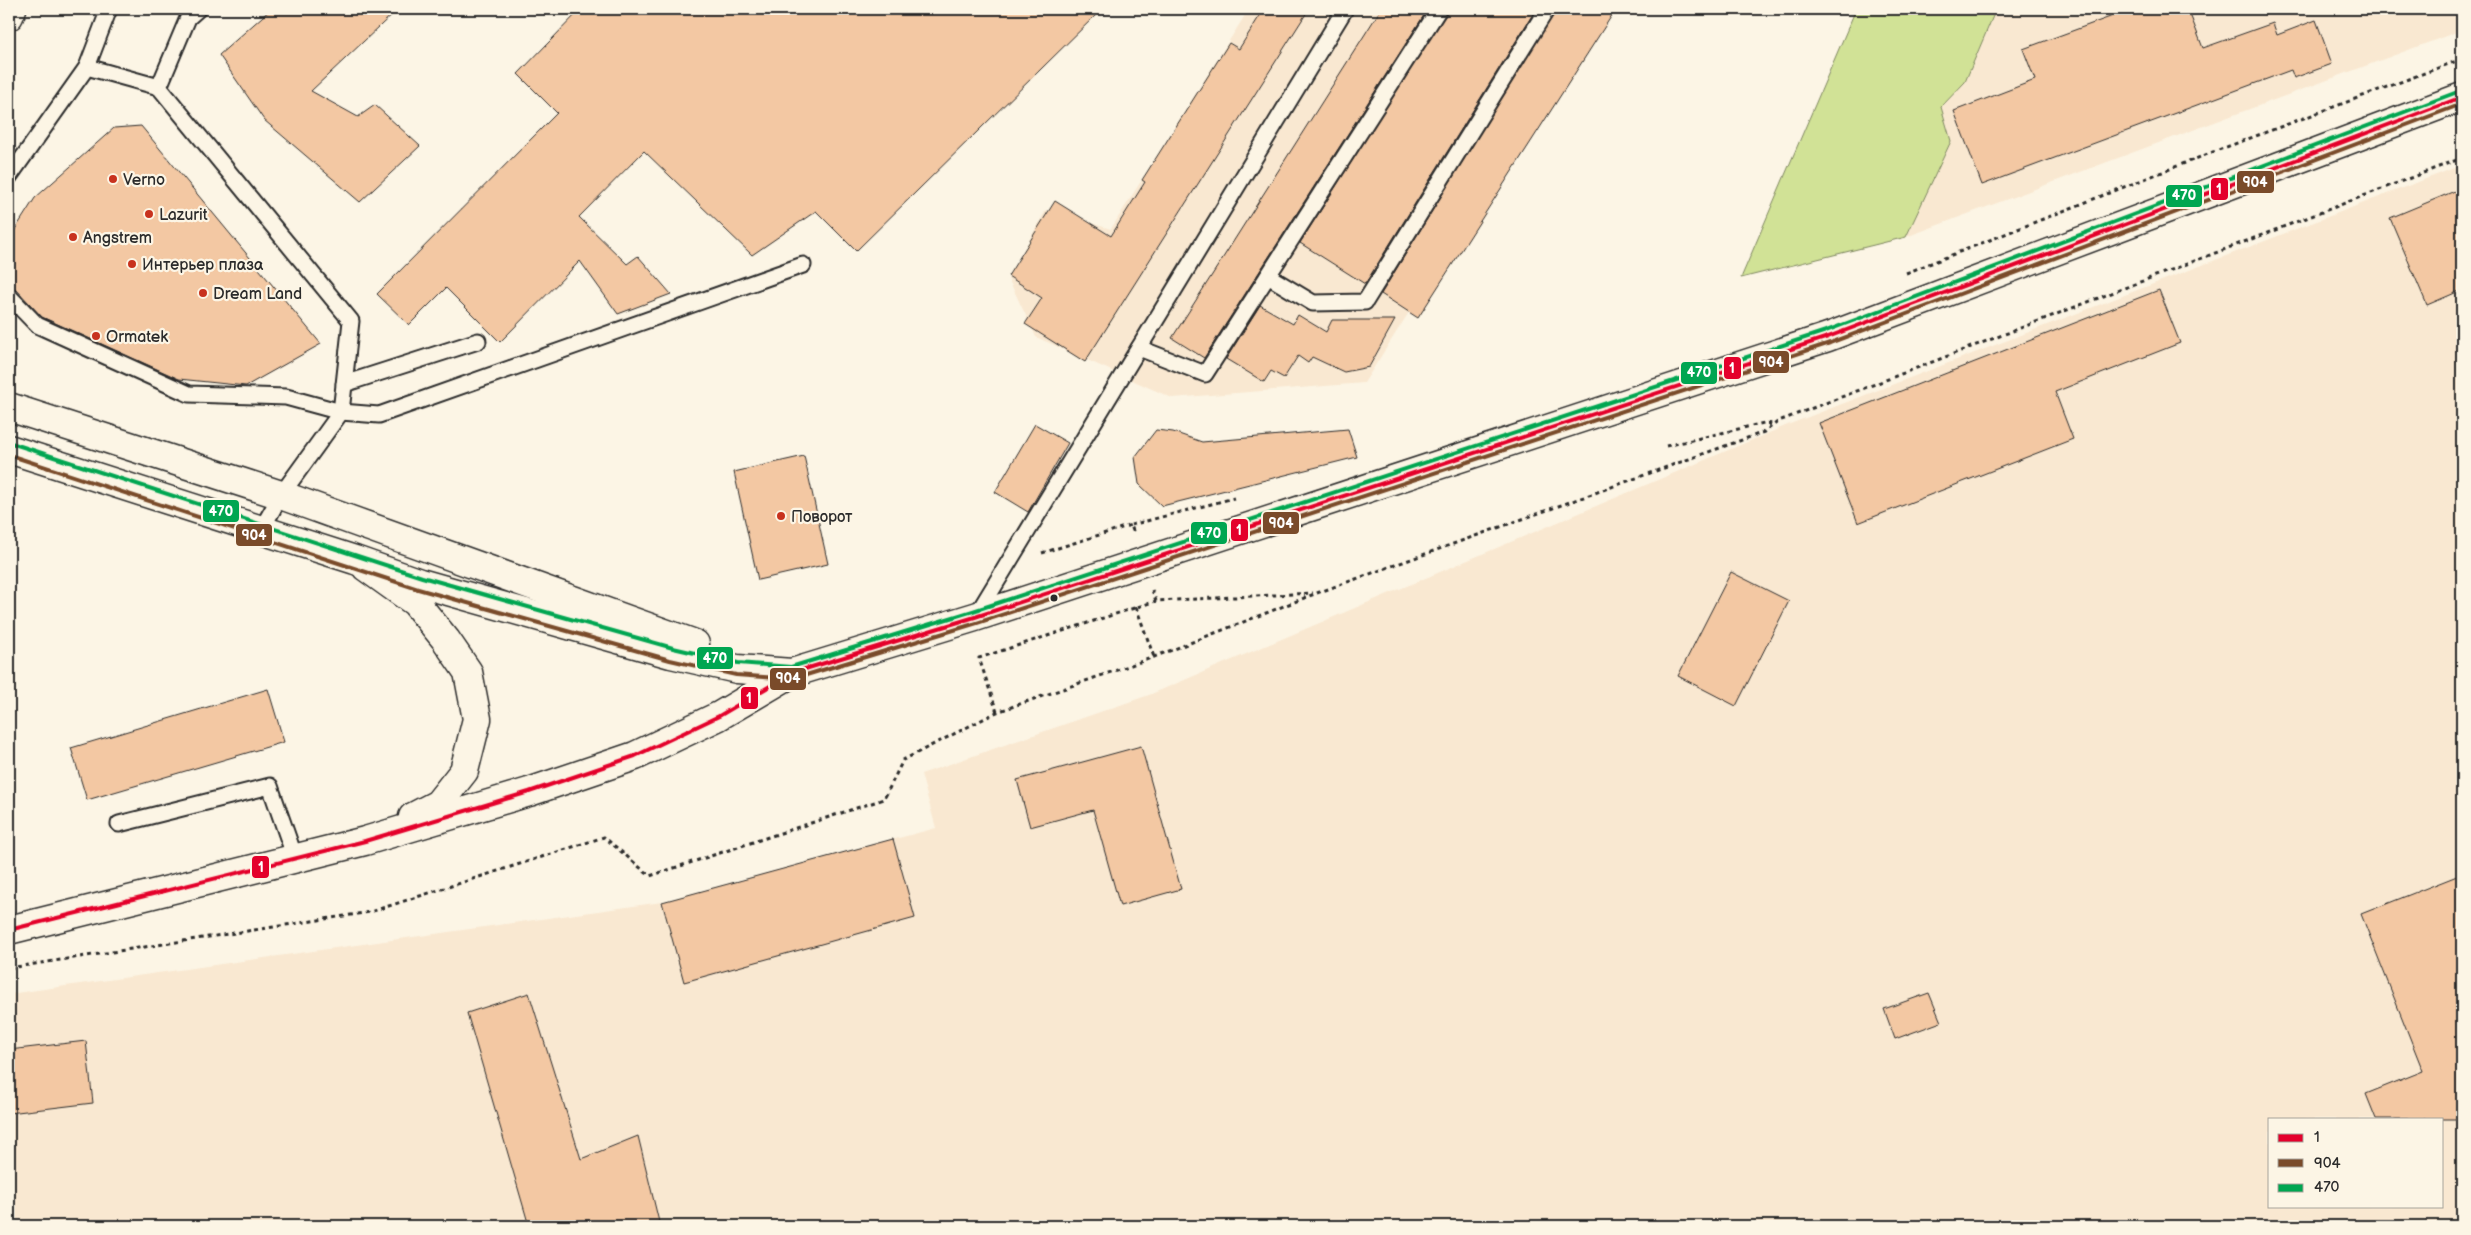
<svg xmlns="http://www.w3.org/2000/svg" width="2471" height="1235" viewBox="0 0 2471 1235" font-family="'Balsamiq Sans',sans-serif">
<rect width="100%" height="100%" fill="#fcf5e5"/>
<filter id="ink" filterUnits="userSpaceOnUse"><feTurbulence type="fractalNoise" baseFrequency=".02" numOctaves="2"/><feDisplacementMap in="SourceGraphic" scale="10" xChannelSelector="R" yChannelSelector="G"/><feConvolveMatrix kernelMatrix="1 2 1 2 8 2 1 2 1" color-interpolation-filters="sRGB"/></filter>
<g filter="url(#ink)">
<!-- built -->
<g fill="#f9e8d1" fill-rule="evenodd">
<polygon points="1249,9 1602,9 1364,383 1172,398 1036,337 1008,278 1046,210 1111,229"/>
<polygon points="1996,9 2462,9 2462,30 1906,237 1951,141 1941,107 1965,82"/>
<path d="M2462 165V1226H9V994L662 902 936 828 921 774 1149 695 1790 424ZM2270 1119H2442V1206H2270Z"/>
</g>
<!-- green -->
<polygon fill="#d1e296" stroke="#7e8660" points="1856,9 1996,9 1965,82 1941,107 1951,141 1906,237 1741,278"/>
<!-- building -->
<g fill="#f3c8a3" stroke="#2b2b2b">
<polygon points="271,9 398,9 311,91 358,117 375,105 420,146 360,202 264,120 219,55"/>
<polygon points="581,9 1102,9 856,251 816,211 752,255 644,151 579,217 627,264 638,256 671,294 618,314 580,261 500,342 446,288 409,325 377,294 557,113 518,74"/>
<polygon points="1264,9 1309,9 1085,362 1025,324 1042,298 1008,276 1055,201 1111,236 1145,182 1142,180 1229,43 1239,49"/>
<polygon points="1381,9 1428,9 1204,358 1172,338"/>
<polygon points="1448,9 1536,9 1365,284 1300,243"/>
<polygon points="1556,9 1616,9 1418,318 1381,294"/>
<polygon points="2132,9 2188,9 2203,48 2273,23 2277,35 2316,20 2332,64 2294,78 2291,70 1982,185 1954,111 2035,80 2023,49"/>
<polygon points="141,126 321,344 246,386 179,379 42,317 16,289 9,287 9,239 35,198 114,128"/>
<polygon points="2462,188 2462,290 2427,305 2390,218"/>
<polygon points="2159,290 2180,343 2055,392 2073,439 1858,523 1819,423"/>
<polygon points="1260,305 1293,324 1298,315 1326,332 1332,320 1395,320 1369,367 1344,372 1312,357 1308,363 1298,356 1284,378 1271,371 1264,382 1226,359"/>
<polygon points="1035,424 1068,443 1028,512 995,492"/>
<polygon points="1348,429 1357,457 1162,506 1139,484 1135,457 1156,430 1173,432 1202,442"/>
<polygon points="804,456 828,564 758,580 734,472"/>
<polygon points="1731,572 1789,601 1736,706 1678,676"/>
<polygon points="268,689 284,742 87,800 71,748"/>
<polygon points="1141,746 1181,889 1120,906 1093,810 1030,827 1017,780"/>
<polygon points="893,839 915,918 684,982 662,902"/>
<polygon points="2462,874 2462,1119 2376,1119 2366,1094 2423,1071 2361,914"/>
<polygon points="529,993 581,1159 638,1136 660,1226 529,1226 467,1013"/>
<polygon points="1929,993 1941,1022 1895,1039 1884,1009"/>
<polygon points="86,1041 93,1103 9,1113 9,1050"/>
</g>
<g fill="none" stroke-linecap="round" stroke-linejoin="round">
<!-- service casing -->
<g stroke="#2b2b2b" stroke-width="19">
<g id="service">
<polyline points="198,9 188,18 159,87 351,321 341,412 281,495 261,530"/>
<polyline points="87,67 109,9"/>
<polyline points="9,177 87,67 159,87"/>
<polyline points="1268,276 1313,303 1365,302 1547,9"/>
<polyline points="9,296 37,325 189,394 286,397 341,412 379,415 803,265"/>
<polyline points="1139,348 1205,374 1439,9"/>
<polyline points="344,384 478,341"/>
<polyline points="976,616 1345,9"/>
<polyline points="119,824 270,786 295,858"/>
</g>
</g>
<!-- minor casing -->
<g stroke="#2b2b2b" stroke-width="31">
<g id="minor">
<polyline points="366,567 415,602 446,640 468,672 477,719 464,771 438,804 413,817"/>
<polyline points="9,930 365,841 529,792 635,756 719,716 792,673"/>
</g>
</g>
<!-- secondary casing -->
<g stroke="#2b2b2b" stroke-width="31">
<g id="secondary">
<polyline points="9,16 12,9"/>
<polyline points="9,407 281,495 695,644"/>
<polyline points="9,449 355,560 420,583 671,654 737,669 792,673 975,617 1828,337 2462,97"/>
</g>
</g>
<!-- path -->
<g stroke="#2b2b2b" stroke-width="3" stroke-dasharray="4 4" stroke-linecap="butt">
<polyline points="1906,273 2213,152 2462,59"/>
<polyline points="1666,446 1764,423 1774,424"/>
<polyline points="1131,525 1234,498"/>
<polyline points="1042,553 1131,525 1134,534"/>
<polyline points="1152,590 1156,601 1313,593"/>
<polyline points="1136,607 1154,657"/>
<polyline points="997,712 979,658 1156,601"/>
<polyline points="9,968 370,912 604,837 650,876 884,799 903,760 997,712 1154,657 1317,593 1764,432 1779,421 2462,158"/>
</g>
<!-- service -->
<use href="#service" stroke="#fcf5e5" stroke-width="15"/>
<!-- minor -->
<use href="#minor" stroke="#fcf5e5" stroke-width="28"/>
<!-- secondary -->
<use href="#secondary" stroke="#fcf5e5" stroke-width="28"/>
<!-- bus-1 casing -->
<g stroke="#fcf5e5" stroke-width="8">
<polyline id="bus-1" points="9,930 365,841 529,792 635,756 719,716 792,673 975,617 1828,337 2462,97"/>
</g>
<!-- bus-2 casing -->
<g stroke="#fcf5e5" stroke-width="8">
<polyline id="bus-2" points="9,455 418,589 670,660 736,675 793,679 977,623 1830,343 2462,104"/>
</g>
<!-- bus-3 casing -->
<g stroke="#fcf5e5" stroke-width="8">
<polyline id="bus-3" points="11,443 422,577 673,648 738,663 791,667 973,611 1826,331 2460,91"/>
</g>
<!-- bus-1 -->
<use href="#bus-1" stroke="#e4002b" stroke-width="4"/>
<!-- bus-2 -->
<use href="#bus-2" stroke="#7a4b2a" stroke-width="4"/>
<!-- bus-3 -->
<use href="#bus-3" stroke="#00a651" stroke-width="4"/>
</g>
</g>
<!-- markers -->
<g fill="#c8321e" stroke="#fcf5e5" stroke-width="2">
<circle cx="113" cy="179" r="5"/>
<circle cx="149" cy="214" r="5"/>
<circle cx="73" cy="237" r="5"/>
<circle cx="132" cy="264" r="5"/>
<circle cx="203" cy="293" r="5"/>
<circle cx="96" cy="336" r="5"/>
<circle cx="781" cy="516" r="5"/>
</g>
<circle fill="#2b2b2b" stroke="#fcf5e5" stroke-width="2" cx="1054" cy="598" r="4.5"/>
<g text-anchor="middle" stroke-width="4.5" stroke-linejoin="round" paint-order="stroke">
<!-- poi labels -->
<g font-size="16" fill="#2b2b2b" stroke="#fcf5e5" text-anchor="start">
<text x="123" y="185">Verno</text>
<text x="159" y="220">Lazurit</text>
<text x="83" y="243">Angstrem</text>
<text x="142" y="270">Интерьер плаза</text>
<text x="213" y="299">Dream Land</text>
<text x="106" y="342">Ormatek</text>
<text x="791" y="522">Поворот</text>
</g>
</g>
<g stroke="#fcf5e5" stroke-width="2">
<rect x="2236" y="170" width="39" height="24" rx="5" fill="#7a4b2a"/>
<rect x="2210" y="177" width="19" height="24" rx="5" fill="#e4002b"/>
<rect x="2165" y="184" width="38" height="24" rx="5" fill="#00a651"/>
<rect x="1752" y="350" width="38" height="24" rx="5" fill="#7a4b2a"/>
<rect x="1723" y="356" width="19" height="24" rx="5" fill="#e4002b"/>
<rect x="1680" y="361" width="38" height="24" rx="5" fill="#00a651"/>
<rect x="202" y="499" width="38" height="24" rx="5" fill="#00a651"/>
<rect x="1262" y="511" width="38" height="24" rx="5" fill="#7a4b2a"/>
<rect x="1230" y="518" width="19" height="24" rx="5" fill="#e4002b"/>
<rect x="1190" y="521" width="38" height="24" rx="5" fill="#00a651"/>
<rect x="235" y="523" width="38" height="24" rx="5" fill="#7a4b2a"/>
<rect x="696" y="646" width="38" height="24" rx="5" fill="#00a651"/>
<rect x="769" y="667" width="38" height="24" rx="5" fill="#7a4b2a"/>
<rect x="740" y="686" width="19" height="24" rx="5" fill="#e4002b"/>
<rect x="251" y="855" width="19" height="24" rx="5" fill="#e4002b"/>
</g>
<g font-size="14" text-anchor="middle" font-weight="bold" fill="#fff">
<text x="2255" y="187">904</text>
<text x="2219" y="194">1</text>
<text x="2184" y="200">470</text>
<text x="1771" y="367">904</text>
<text x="1732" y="373">1</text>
<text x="1699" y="377">470</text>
<text x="221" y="516">470</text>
<text x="1281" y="528">904</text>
<text x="1239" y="535">1</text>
<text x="1209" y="538">470</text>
<text x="254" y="540">904</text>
<text x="715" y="663">470</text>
<text x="788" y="683">904</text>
<text x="749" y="703">1</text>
<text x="261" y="872">1</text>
</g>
<!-- margin -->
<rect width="2471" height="1235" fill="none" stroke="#fcf5e5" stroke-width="30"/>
<rect x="15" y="15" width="2441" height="1205" fill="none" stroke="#2b2b2b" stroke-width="2" filter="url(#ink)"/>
<!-- legend -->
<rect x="2268" y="1118" width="175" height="90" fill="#fcf5e5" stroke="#a8a49b"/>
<rect x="2278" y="1134" width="25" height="8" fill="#e4002b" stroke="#a8a49b"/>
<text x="2314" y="1142" font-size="15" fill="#2b2b2b">1</text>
<rect x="2278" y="1159" width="25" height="8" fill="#7a4b2a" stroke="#a8a49b"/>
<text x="2314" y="1168" font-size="15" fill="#2b2b2b">904</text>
<rect x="2278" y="1184" width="25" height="8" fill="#00a651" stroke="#a8a49b"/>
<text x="2314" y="1192" font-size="15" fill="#2b2b2b">470</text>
</svg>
